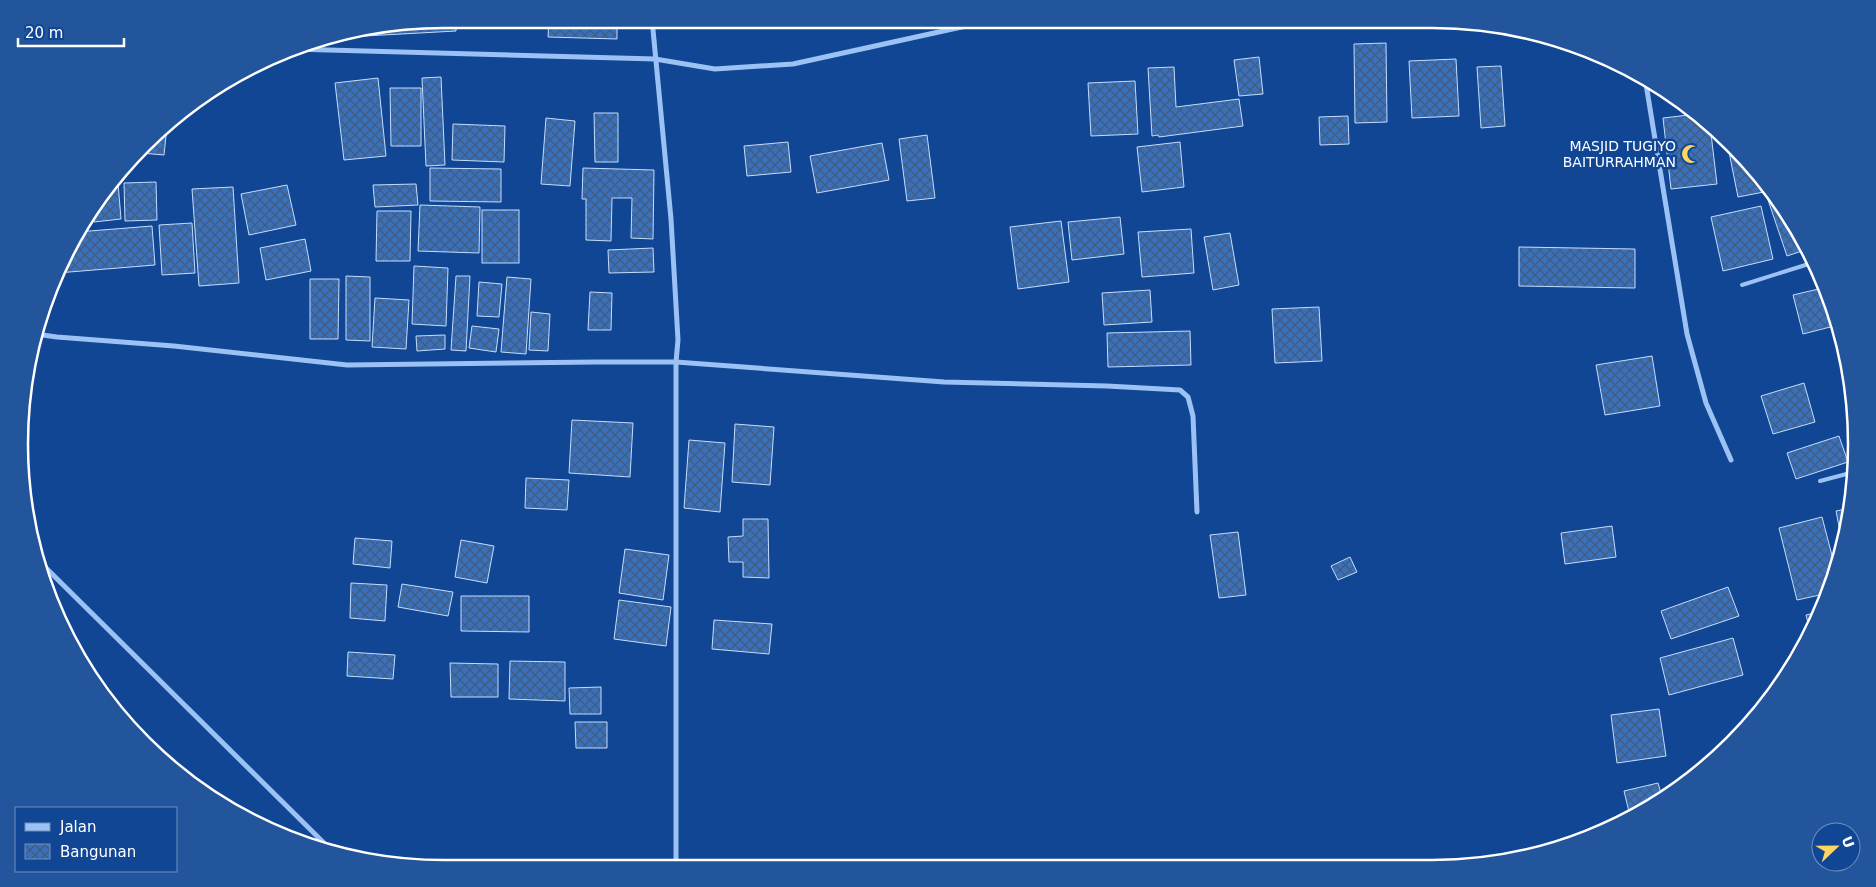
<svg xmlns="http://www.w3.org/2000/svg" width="1876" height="887" viewBox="0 0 1876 887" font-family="'DejaVu Sans',sans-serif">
<defs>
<pattern id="building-cross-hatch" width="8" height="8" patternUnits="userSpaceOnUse" patternTransform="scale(1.25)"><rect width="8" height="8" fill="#3870bc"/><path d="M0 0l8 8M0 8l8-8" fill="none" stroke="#435c7e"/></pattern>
</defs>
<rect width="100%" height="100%" fill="#104693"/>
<!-- building -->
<g fill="url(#building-cross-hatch)" stroke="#c4ddfe">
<polygon points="444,19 456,19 456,31 328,38"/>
<polygon points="549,19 617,19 617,39 548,37"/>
<polygon points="1386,43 1387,122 1355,123 1354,44"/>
<polygon points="1259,57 1263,94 1239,96 1234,60"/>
<polygon points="1456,59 1459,116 1412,118 1409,61"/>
<polygon points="1501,66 1505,126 1481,128 1477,67"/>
<polygon points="1174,67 1176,107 1239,99 1243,126 1159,137 1158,135 1152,136 1148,68"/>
<polygon points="441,77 445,165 426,166 422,78"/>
<polygon points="378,78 386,156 344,160 335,83"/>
<polygon points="1135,81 1138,134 1091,136 1088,83"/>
<polygon points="390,88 421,88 421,146 391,146"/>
<polygon points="594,113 618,113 618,162 595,162"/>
<polygon points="1697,114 1710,125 1717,184 1671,189 1663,118"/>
<polygon points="1348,116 1349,144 1320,145 1319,117"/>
<polygon points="546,118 575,121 570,186 541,184"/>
<polygon points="453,124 505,126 504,162 452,160"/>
<polygon points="167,126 164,155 141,153"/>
<polygon points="927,135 935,198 907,201 899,139"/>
<polygon points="788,142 791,172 747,176 744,146"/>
<polygon points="1180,142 1184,187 1142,192 1137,147"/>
<polygon points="882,143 889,180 817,193 810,156"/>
<polygon points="1735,146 1768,186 1769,191 1738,197 1728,147"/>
<polygon points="430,168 501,169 501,202 430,201"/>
<polygon points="583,168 654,170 653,239 631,238 632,198 612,198 611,241 586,240 586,199 582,199"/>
<polygon points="156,182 157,220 125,221 124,183"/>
<polygon points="113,183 118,183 121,219 94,222 93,205"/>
<polygon points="416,184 418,205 375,207 373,185"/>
<polygon points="287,185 296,225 249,235 241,194"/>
<polygon points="233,187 239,283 199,286 192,189"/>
<polygon points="1775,194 1786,208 1808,249 1787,256 1767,197"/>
<polygon points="420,205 480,207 479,253 418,251"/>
<polygon points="1761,206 1773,259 1723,271 1711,217"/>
<polygon points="90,208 91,223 82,224"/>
<rect x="482" y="210" width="37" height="53"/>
<polygon points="377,211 411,211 410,261 376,261"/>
<polygon points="1120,217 1124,254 1072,260 1068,222"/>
<polygon points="1061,221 1069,282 1018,289 1010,227"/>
<polygon points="192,223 195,273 162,275 159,225"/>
<polygon points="152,226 155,265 57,273 57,270 77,232"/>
<polygon points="1191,229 1194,273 1142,277 1138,232"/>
<polygon points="1230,233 1239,285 1213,290 1204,237"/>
<polygon points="305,239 311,271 266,280 260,248"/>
<polygon points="1519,247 1635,249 1635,288 1519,286"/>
<polygon points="653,248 654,272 609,273 608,250"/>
<polygon points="414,266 448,268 446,326 412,324"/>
<polygon points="346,276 370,277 370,341 346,340"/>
<polygon points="456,276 470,276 466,351 451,350"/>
<polygon points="507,277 531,279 526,354 501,352"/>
<polygon points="310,279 339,279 338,339 310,339"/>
<polygon points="479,282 502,284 499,317 477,316"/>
<polygon points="1827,287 1838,325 1803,334 1793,295"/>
<polygon points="1150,290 1152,322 1104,325 1102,293"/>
<polygon points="590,292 612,293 611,330 588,330"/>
<polygon points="375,298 409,300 406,349 372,347"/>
<polygon points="1319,307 1322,361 1275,363 1272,309"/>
<polygon points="531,312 550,314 548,351 529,350"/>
<polygon points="472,326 499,329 496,352 469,348"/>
<polygon points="1190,331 1191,365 1108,367 1107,333"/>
<polygon points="445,335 445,349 417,351 416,336"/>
<polygon points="1652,356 1660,406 1605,415 1596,365"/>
<polygon points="1804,383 1815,422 1773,434 1761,396"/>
<polygon points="572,420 633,423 630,477 569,473"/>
<polygon points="735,424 774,427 770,485 732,482"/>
<polygon points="1839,436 1848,462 1796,479 1787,453"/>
<polygon points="689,440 725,443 720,512 684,508"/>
<polygon points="526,478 569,480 567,510 525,508"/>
<polygon points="1851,508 1849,527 1843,547 1836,511"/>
<polygon points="1822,517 1836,571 1829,593 1797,600 1779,528"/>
<polygon points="743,519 768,519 769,578 743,577 743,562 729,562 728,537 743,536"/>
<polygon points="1612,526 1616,557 1565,564 1561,533"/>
<polygon points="1238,532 1246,595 1219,598 1210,535"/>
<polygon points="355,538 392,541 390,568 353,564"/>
<polygon points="461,540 494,546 487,583 455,577"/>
<polygon points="625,549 669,555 663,600 619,593"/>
<polygon points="1350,557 1357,572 1338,580 1331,566"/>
<polygon points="351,583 387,585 385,621 350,618"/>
<polygon points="402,584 453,592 448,616 398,607"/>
<polygon points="1728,587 1739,616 1671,639 1661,611"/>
<polygon points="461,596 529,596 529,632 461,631"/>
<polygon points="619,600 671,607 666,646 614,639"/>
<polygon points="1822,611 1810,631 1806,615"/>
<polygon points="714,620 772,624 769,654 712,649"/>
<polygon points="1733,638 1743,675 1669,695 1660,658"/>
<polygon points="348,652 395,655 393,679 347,676"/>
<polygon points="510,661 565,662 565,701 509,699"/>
<polygon points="450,663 498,664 498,697 451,697"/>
<polygon points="601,687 601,714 570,714 569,688"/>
<polygon points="1659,709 1666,756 1617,763 1611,715"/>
<polygon points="575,722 607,722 607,748 576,748"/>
<polygon points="1658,783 1662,797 1630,816 1624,791"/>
</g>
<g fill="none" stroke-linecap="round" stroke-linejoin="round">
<!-- lane -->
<g stroke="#9cc1f4" stroke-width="4">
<polyline points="1742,285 1815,262"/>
<polyline points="1820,481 1854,472"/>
</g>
<!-- street -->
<g stroke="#9cc1f4" stroke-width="5">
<polyline points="292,49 655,59 715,69 793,64 998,19"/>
<polyline points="1645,78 1687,334 1706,403 1731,460"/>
<polyline points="35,334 57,337 174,346 347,365 597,362 676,362 678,340 671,219 652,19"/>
<polyline points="42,564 332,851"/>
<polyline points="676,867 676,362 944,382 1107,386 1180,390 1188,397 1193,416 1197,512"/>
</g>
</g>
<!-- icons -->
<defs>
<g id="mosque-bare" transform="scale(1.5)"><path d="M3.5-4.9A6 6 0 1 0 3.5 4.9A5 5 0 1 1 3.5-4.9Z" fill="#ffd55e" stroke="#104693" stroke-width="2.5" paint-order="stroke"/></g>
</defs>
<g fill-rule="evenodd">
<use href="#mosque-bare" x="1691" y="154"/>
</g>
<g text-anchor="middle" stroke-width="5" stroke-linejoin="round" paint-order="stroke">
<!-- poi labels -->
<g font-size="14" fill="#fff" stroke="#104693" text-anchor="end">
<text x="1676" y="151">MASJID TUGIYO<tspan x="1676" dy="16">BAITURRAHMAN</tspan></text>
</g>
</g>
<!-- crop -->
<path d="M0 0H1876V887H0ZM444 28H1432A416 416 0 0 1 1848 444V444A416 416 0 0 1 1432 860H444A416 416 0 0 1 28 444V444A416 416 0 0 1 444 28Z" fill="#23559c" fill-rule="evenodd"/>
<path fill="none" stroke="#fff" stroke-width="2.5" d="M444 28H1432A416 416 0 0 1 1848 444V444A416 416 0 0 1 1432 860H444A416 416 0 0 1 28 444V444A416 416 0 0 1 444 28Z"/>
<!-- legend -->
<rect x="15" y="807" width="162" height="65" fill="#104693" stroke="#7090be"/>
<rect x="25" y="823" width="25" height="8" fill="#9cc1f4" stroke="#7090be"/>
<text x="60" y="832" font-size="15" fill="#ffffff">Jalan</text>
<rect x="25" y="844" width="25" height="15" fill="url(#building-cross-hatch)" stroke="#7090be"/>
<text x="60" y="857" font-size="15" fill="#ffffff">Bangunan</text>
<!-- north arrow -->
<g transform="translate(1836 847) rotate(68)"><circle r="24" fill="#104693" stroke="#7090be"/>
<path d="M0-4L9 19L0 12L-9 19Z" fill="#ffd55e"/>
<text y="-8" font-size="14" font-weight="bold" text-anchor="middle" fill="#ffffff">U</text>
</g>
<!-- scale -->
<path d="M18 38v8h106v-8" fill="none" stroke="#ffffff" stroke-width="2.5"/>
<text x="25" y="38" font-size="15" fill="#ffffff" stroke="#104693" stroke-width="4" paint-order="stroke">20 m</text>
</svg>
